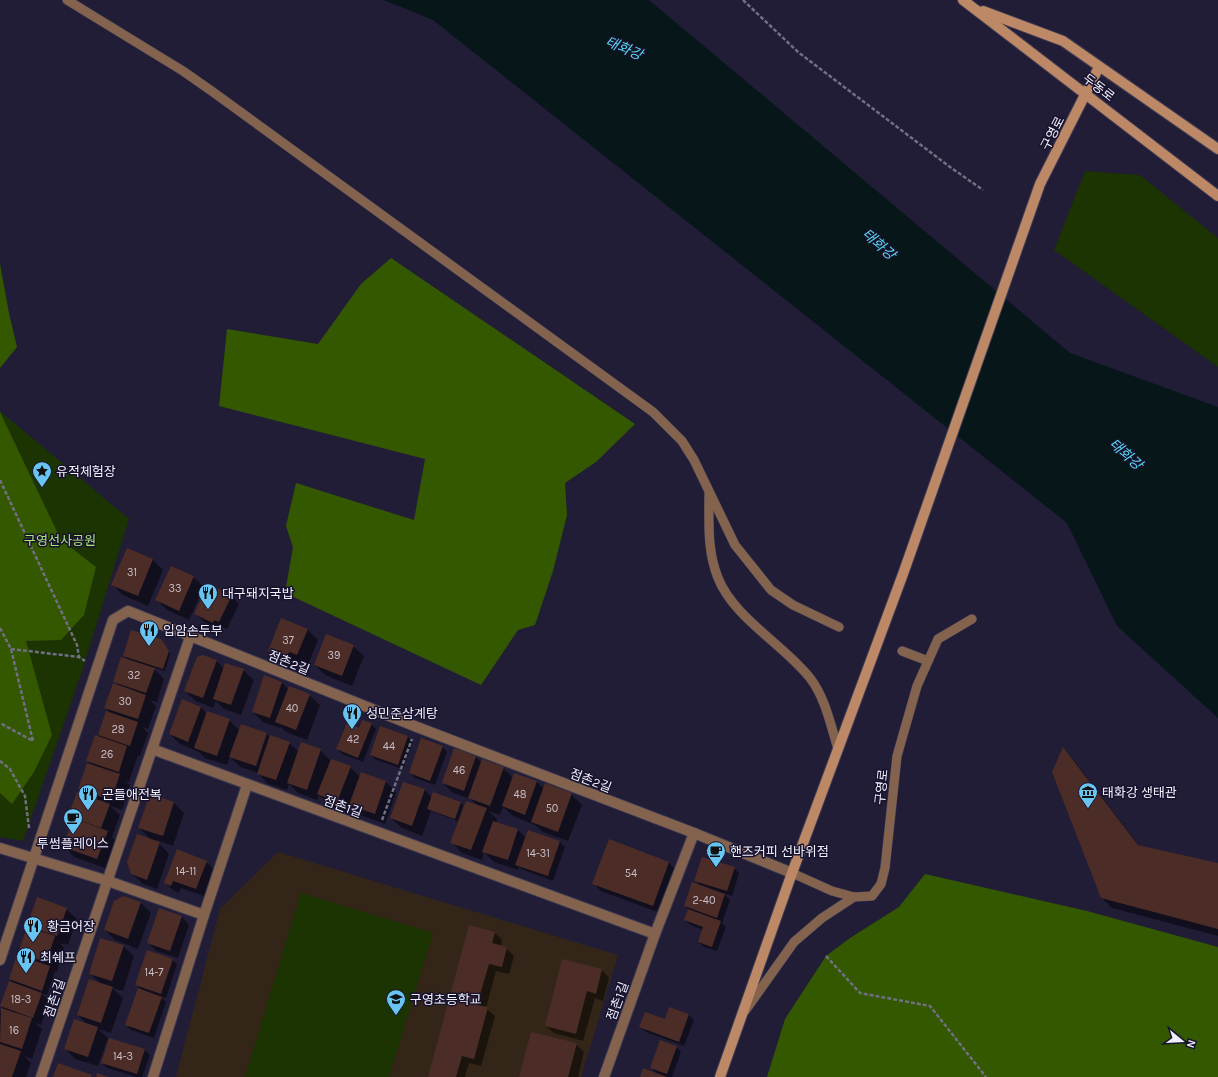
<svg xmlns="http://www.w3.org/2000/svg" width="1218" height="1077" viewBox="0 0 1218 1077" font-family="Karla,'Noto Sans KR',sans-serif">
<rect width="100%" height="100%" fill="#211d37"/>
<!-- education -->
<polygon fill="#332618" points="278,852 618,955 581,1077 176,1077 220,909"/>
<!-- green -->
<g fill="#1c3302">
<polygon points="1085,171 1140,175 1218,238 1218,367 1054,250"/>
<polygon points="0,411 129,519 83,668 23,841 0,837"/>
<polygon points="301,893 433,933 389,1077 245,1077"/>
</g>
<!-- forest -->
<g fill="#335800">
<polygon points="391,258 635,424 596,462 565,483 567,515 553,571 535,625 518,630 481,685 285,593 293,547 286,526 296,483 414,520 425,459 219,406 227,329 318,344 361,284"/>
<polygon points="0,264 9,313 17,347 0,368"/>
<polygon points="0,412 61,540 96,567 84,615 61,640 26,641 52,735 34,772 12,804 0,793"/>
<polygon points="925,874 1087,911 1218,947 1218,1077 767,1077 785,1019 826,956 850,938 899,907"/>
</g>
<!-- water -->
<polygon fill="#061619" points="384,0 649,0 1070,353 1218,407 1218,718 1117,626 1067,523 433,20"/>
<!-- shadow -->
<g fill="#0007">
<polygon points="153,560 163,570 148,606 123,595 113,585"/>
<polygon points="193,577 204,587 189,620 167,610 157,600"/>
<polygon points="232,596 239,604 227,629 222,627 221,630 203,621 195,613"/>
<polygon points="307,629 318,640 308,665 301,662 294,667 279,661 269,650"/>
<polygon points="163,643 170,654 165,671 152,667 164,679 157,702 150,700 156,706 148,729 142,727 148,733 140,756 138,755 129,782 125,781 130,785 122,810 110,806 120,815 112,837 117,842 108,869 74,857 64,846 73,820 69,815 88,797 79,788 92,766 87,761 98,737 107,712 111,713 105,708 120,687 114,681 128,660 124,656"/>
<polygon points="353,646 364,656 352,686 325,675 315,665"/>
<polygon points="217,661 224,669 243,670 254,680 241,715 224,709 216,701 213,708 196,701 185,691"/>
<polygon points="282,683 288,689 309,695 320,705 307,740 286,732 281,727 280,728 263,722 253,712"/>
<polygon points="201,707 207,714 229,720 239,730 241,725 267,734 271,738 289,743 299,752 320,750 331,761 350,767 360,777 386,782 396,792 385,824 360,815 350,805 347,812 328,804 319,795 317,800 298,793 289,784 287,790 268,784 258,773 240,767 230,757 227,765 205,758 199,752 180,744 170,734"/>
<polygon points="371,724 376,729 363,762 342,754 337,749 360,729"/>
<polygon points="381,727 408,737 413,742 403,769 376,760 371,755"/>
<polygon points="442,747 447,752 435,785 415,778 410,773"/>
<polygon points="1063,749 1073,759 1140,847 1218,864 1218,936 1112,908 1101,897"/>
<polygon points="454,750 476,757 482,763 503,768 513,778 515,774 537,782 544,789 571,794 582,805 568,841 543,832 535,825 513,816 503,807 500,815 488,811 497,819 496,823 518,830 526,838 528,831 560,842 565,847 553,881 521,869 519,867 518,870 494,862 484,852 482,860 462,853 452,842 478,806 471,799 453,793 443,783"/>
<polygon points="404,783 425,790 432,798 433,794 461,803 463,805 458,821 431,811 422,836 402,828 391,818"/>
<polygon points="150,795 174,803 184,813 173,846 156,840 169,854 157,889 143,884 132,874 153,841 139,828"/>
<polygon points="206,862 214,869 204,896 181,888 179,893 173,890 165,883"/>
<polygon points="669,863 676,870 660,913 601,891 593,883"/>
<polygon points="734,868 739,873 732,896 723,893 730,900 722,923 726,927 717,951 704,947 699,942 704,930 690,925 685,920 689,910 685,906 701,886 695,881"/>
<polygon points="141,903 151,913 138,949 115,940 105,930"/>
<polygon points="66,909 77,919 68,945 60,943 64,948 57,972 55,971 47,995 41,993 49,1001 41,1025 35,1023 42,1029 32,1059 24,1056 31,1063 26,1077 0,1077 0,1013 1,1009 5,1010 1,1006 15,985 10,979 26,959 19,953 33,930 28,925"/>
<polygon points="160,909 182,917 189,925 178,958 156,951 149,943"/>
<polygon points="495,933 502,940 501,946 506,948 514,956 509,974 496,971 486,1008 495,1016 481,1066 469,1063 465,1077 429,1077"/>
<polygon points="123,946 134,956 123,991 112,988 123,998 111,1033 98,1029 108,1038 98,1066 75,1059 65,1048 87,1025 78,1015 100,983 90,973"/>
<polygon points="172,960 177,964 166,998 160,996 166,1002 154,1038 131,1030 126,1025 142,991 136,985"/>
<polygon points="602,970 609,978 603,1001 595,998 583,1041 554,1033 546,1026"/>
<polygon points="670,1008 689,1015 694,1020 684,1046 646,1032 641,1027 665,1020"/>
<polygon points="576,1044 584,1052 578,1077 520,1077"/>
<polygon points="676,1047 681,1052 672,1077 641,1077 658,1075 651,1068"/>
<polygon points="145,1050 150,1055 142,1077 136,1077 107,1068 102,1063"/>
</g>
<!-- building -->
<g fill="#4c2c26">
<polygon points="127,548 153,559 138,596 111,585"/>
<polygon points="171,566 194,576 179,611 155,600"/>
<polygon points="208,584 232,595 219,622 214,620 213,623 194,614"/>
<polygon points="281,618 308,629 297,655 290,652 283,657 268,651"/>
<polygon points="131,630 161,639 169,651 163,669 123,656"/>
<polygon points="326,634 354,645 342,676 314,665"/>
<polygon points="203,655 217,660 203,698 184,691 197,657"/>
<polygon points="121,657 155,668 146,693 113,682"/>
<polygon points="225,663 244,669 231,705 213,699"/>
<polygon points="264,675 282,682 270,718 252,712"/>
<polygon points="113,683 146,695 138,719 104,708"/>
<polygon points="289,686 310,694 296,730 275,722"/>
<polygon points="182,699 201,707 188,742 169,734"/>
<polygon points="106,711 138,722 130,746 98,735"/>
<polygon points="207,711 230,719 217,756 194,748"/>
<polygon points="362,720 372,723 358,758 336,749 347,723 359,728"/>
<polygon points="241,724 267,733 256,766 229,757"/>
<polygon points="380,726 408,736 398,765 370,755"/>
<polygon points="95,735 127,746 119,772 86,761"/>
<polygon points="270,735 290,742 276,780 257,774"/>
<polygon points="421,738 443,746 430,781 409,773"/>
<polygon points="301,742 321,749 307,790 287,783"/>
<polygon points="1063,747 1138,845 1218,863 1218,929 1101,898 1052,772"/>
<polygon points="454,748 476,756 464,791 442,783"/>
<polygon points="331,759 351,766 337,802 317,794"/>
<polygon points="482,759 504,767 490,806 468,798"/>
<polygon points="87,763 120,774 111,800 78,789"/>
<polygon points="361,772 386,781 375,814 349,805"/>
<polygon points="514,773 537,781 525,815 502,806"/>
<polygon points="403,782 425,789 412,826 390,818"/>
<polygon points="545,783 572,793 558,832 531,822"/>
<polygon points="77,792 110,804 101,828 68,816"/>
<polygon points="433,792 461,802 455,819 427,809"/>
<polygon points="150,794 174,802 163,836 138,828"/>
<polygon points="466,801 487,808 471,850 450,843"/>
<polygon points="73,818 108,831 97,859 63,847"/>
<polygon points="493,821 518,829 508,860 482,852"/>
<polygon points="528,830 560,841 548,876 515,865"/>
<polygon points="137,834 160,842 147,880 131,874 127,862"/>
<polygon points="609,839 669,862 653,906 592,884"/>
<polygon points="177,849 207,861 196,889 173,881 171,886 164,883"/>
<polygon points="702,857 735,867 727,891 694,881"/>
<polygon points="692,882 725,894 717,918 684,906"/>
<polygon points="123,896 141,902 128,939 104,930 114,901"/>
<polygon points="37,897 67,908 57,936 27,926"/>
<polygon points="159,908 182,916 170,951 147,943"/>
<polygon points="688,909 721,921 712,947 698,942 703,927 684,920"/>
<polygon points="469,925 495,932 492,943 507,947 502,967 489,964 477,1005 488,1007 474,1059 462,1056 456,1077 428,1077"/>
<polygon points="27,927 55,936 46,962 18,953"/>
<polygon points="100,938 124,945 112,981 89,974"/>
<polygon points="147,950 173,959 161,994 135,985"/>
<polygon points="17,955 50,966 42,991 9,979"/>
<polygon points="562,959 602,969 596,994 587,991 576,1034 545,1026"/>
<polygon points="89,979 113,987 101,1023 77,1015"/>
<polygon points="9,981 42,993 33,1018 0,1006"/>
<polygon points="138,988 162,997 149,1033 125,1025"/>
<polygon points="669,1007 689,1014 679,1042 639,1027 645,1012 665,1019"/>
<polygon points="1,1008 32,1018 22,1049 0,1042"/>
<polygon points="74,1019 98,1027 88,1057 64,1049"/>
<polygon points="531,1032 577,1043 568,1077 519,1077"/>
<polygon points="109,1038 145,1049 137,1074 101,1063"/>
<polygon points="660,1040 677,1046 667,1074 650,1068"/>
<polygon points="0,1044 21,1051 12,1077 0,1077"/>
<polygon points="58,1063 92,1075 91,1077 53,1077"/>
<polygon points="643,1068 667,1077 640,1077"/>
<polygon points="97,1073 109,1077 96,1077"/>
</g>
<g fill="none" stroke-linecap="round" stroke-linejoin="round">
<!-- service casing -->
<g stroke="#3e3b53" stroke-width="10">
<g id="service">
<polyline points="67,0 183,71 213,92 653,412 682,441 694,460 735,545 771,590 793,605 839,627"/>
<path d="M709 494C709 522 707 551 718 578 734 618 783 644 810 678 825 697 831 726 838 749"/>
<polyline points="902,651 928,661"/>
<polyline points="792,873 832,891 854,897 872,896 881,884 885,868 897,756 917,686 938,639 972,619"/>
<polyline points="745,1011 794,942 822,918 854,897"/>
</g>
</g>
<!-- minor casing -->
<g stroke="#3e3b53" stroke-width="12">
<g id="minor">
<polyline points="152,749 655,934"/>
<polyline points="0,848 108,881 204,915 153,1077"/>
<polyline points="204,915 247,785"/>
<polyline points="0,960 113,620 128,611 417,727 694,833 792,873"/>
<polyline points="41,1077 190,637"/>
<polyline points="604,1077 655,934 694,833"/>
</g>
</g>
<!-- secondary casing -->
<g stroke="#3e3b53" stroke-width="12">
<g id="secondary">
<polyline points="963,0 1218,196"/>
<polyline points="983,11 1063,41 1218,149"/>
<polyline points="720,1077 792,873 903,574 1040,184 1099,67"/>
</g>
</g>
<!-- path -->
<g stroke="#716f84" stroke-width="2.5" stroke-dasharray="4 2" stroke-linecap="butt">
<polyline points="743,0 798,52 950,167 983,190"/>
<polyline points="0,480 77,645 79,657 85,661"/>
<polyline points="0,628 11,649 33,741 0,723"/>
<polyline points="11,649 79,657"/>
<polyline points="0,761 10,769 25,796 29,828"/>
<polyline points="382,820 412,739"/>
<polyline points="826,956 860,993 930,1006 986,1077"/>
</g>
<!-- service -->
<use href="#service" stroke="#84634e" stroke-width="9"/>
<!-- minor -->
<use href="#minor" stroke="#84634e" stroke-width="10"/>
<!-- secondary -->
<use href="#secondary" stroke="#bc8866" stroke-width="10"/>
</g>
<!-- icons -->
<defs>
<g id="sight-pin" transform="scale(1)"><path d="M0 17L-7.5 6A9.5 9.5 0 1 1 7.5 6Z" fill="#68c4f0" stroke="#18132d"/><path d="M0-6L1.8-2.2L6-1.7L2.9 1.2L3.7 5.4L0 3.3L-3.7 5.4L-2.9 1.2L-6-1.7L-1.8-2.2Z" fill="#111"/></g>
<g id="restaurant-pin" transform="scale(1)"><path d="M0 17L-7.5 6A9.5 9.5 0 1 1 7.5 6Z" fill="#68c4f0" stroke="#18132d"/><path d="M-5-6h1v4h1v-4h1v4h1v-4h1v5L-1.5 .5V6h-2V.5L-5-1ZM5-6V6H3V1.5H1.5Q1.5-4 5-6Z" fill="#111"/></g>
<g id="museum-pin" transform="scale(1)"><path d="M0 17L-7.5 6A9.5 9.5 0 1 1 7.5 6Z" fill="#68c4f0" stroke="#18132d"/><path d="M0-6L6-3V-2H-6V-3ZM-5-1h2V3h-2ZM-1-1h2V3h-2ZM3-1h2V3H3ZM-6 4H6V6H-6Z" fill="#111"/></g>
<g id="cafe-pin" transform="scale(1)"><path d="M0 17L-7.5 6A9.5 9.5 0 1 1 7.5 6Z" fill="#68c4f0" stroke="#18132d"/><path d="M-5.5-4.5H6V0H3Q3 3.5 0 3.5H-2.5Q-5.5 3.5-5.5 0ZM3-3.2v2h1.7v-2ZM-6 4.5H4V6H-6Z" fill="#111"/></g>
<g id="school-pin" transform="scale(1)"><path d="M0 17L-7.5 6A9.5 9.5 0 1 1 7.5 6Z" fill="#68c4f0" stroke="#18132d"/><path d="M0-5L7-2L0 1L-7-2ZM-4 1L0 2.5L4 1V4Q0 6-4 4Z" fill="#111"/></g>
</defs>
<g fill-rule="evenodd">
<use href="#sight-pin" x="42" y="471"/>
<use href="#restaurant-pin" x="208" y="593"/>
<use href="#restaurant-pin" x="149" y="630"/>
<use href="#restaurant-pin" x="352" y="713"/>
<use href="#museum-pin" x="1088" y="792"/>
<use href="#restaurant-pin" x="88" y="794"/>
<use href="#cafe-pin" x="73" y="818"/>
<use href="#cafe-pin" x="716" y="851"/>
<use href="#restaurant-pin" x="33" y="926"/>
<use href="#restaurant-pin" x="26" y="957"/>
<use href="#school-pin" x="396" y="999"/>
</g>
<g text-anchor="middle" stroke-width="3" stroke-linejoin="round" paint-order="stroke">
<!-- number labels -->
<g font-size="11" fill="#c8bfc8">
<text x="132" y="576">31</text>
<text x="175" y="592">33</text>
<text x="288" y="644">37</text>
<text x="334" y="659">39</text>
<text x="134" y="679">32</text>
<text x="125" y="705">30</text>
<text x="292" y="712">40</text>
<text x="118" y="733">28</text>
<text x="353" y="743">42</text>
<text x="389" y="750">44</text>
<text x="107" y="758">26</text>
<text x="459" y="774">46</text>
<text x="520" y="798">48</text>
<text x="552" y="812">50</text>
<text x="538" y="857">14-31</text>
<text x="186" y="875">14-11</text>
<text x="631" y="877">54</text>
<text x="704" y="904">2-40</text>
<text x="154" y="976">14-7</text>
<text x="21" y="1003">18-3</text>
<text x="14" y="1034">16</text>
<text x="123" y="1060">14-3</text>
</g>
<!-- street labels -->
<g font-size="13" fill="#f1f0fe" stroke="#18132d">
<text transform="translate(1099 87) rotate(38)" y="5">두동로</text>
<text transform="translate(1052 133) rotate(-63)" y="5">구영로</text>
<text transform="translate(289 662) rotate(22)" y="5">점촌2길</text>
<text transform="translate(591 780) rotate(21)" y="5">점촌2길</text>
<text transform="translate(881 787) rotate(-84)" y="5">구영로</text>
<text transform="translate(343 806) rotate(20)" y="5">점촌1길</text>
<text transform="translate(54 998) rotate(-71)" y="5">점촌1길</text>
<text transform="translate(617 1001) rotate(-70)" y="5">점촌1길</text>
</g>
<!-- poi labels -->
<g font-size="13" fill="#f1f0fe" stroke="#18132d" text-anchor="start">
<text x="56" y="476">유적체험장</text>
<text x="222" y="598">대구돼지국밥</text>
<text x="163" y="635">입암손두부</text>
<text x="366" y="718">성민준삼계탕</text>
<text x="1102" y="797">태화강 생태관</text>
<text x="102" y="799">곤들애전복</text>
<text x="73" y="848" text-anchor="middle">투썸플레이스</text>
<text x="730" y="856">핸즈커피 선바위점</text>
<text x="47" y="931">황금어장</text>
<text x="40" y="962">최쉐프</text>
<text x="410" y="1004">구영초등학교</text>
</g>
<!-- park labels -->
<g font-size="13" fill="#ace47c" stroke="#18132d">
<text x="60" y="545">구영선사공원</text>
</g>
<!-- water labels -->
<g font-size="14" font-style="italic" fill="#57daf1" stroke="#18132d">
<text transform="translate(624 48) rotate(23)" y="5">태화강</text>
<text transform="translate(879 244) rotate(41)" y="5">태화강</text>
<text transform="translate(1126 454) rotate(41)" y="5">태화강</text>
</g>
</g>
<!-- north arrow -->
<g transform="translate(1182 1041) rotate(108)" stroke="#18132d" stroke-width="3" paint-order="stroke">
<path d="M0-3L7 15L0 10L-7 15Z" fill="#f1f0fe"/>
<text y="-6" font-size="11" font-weight="bold" text-anchor="middle" fill="#f1f0fe">N</text>
</g>
</svg>
